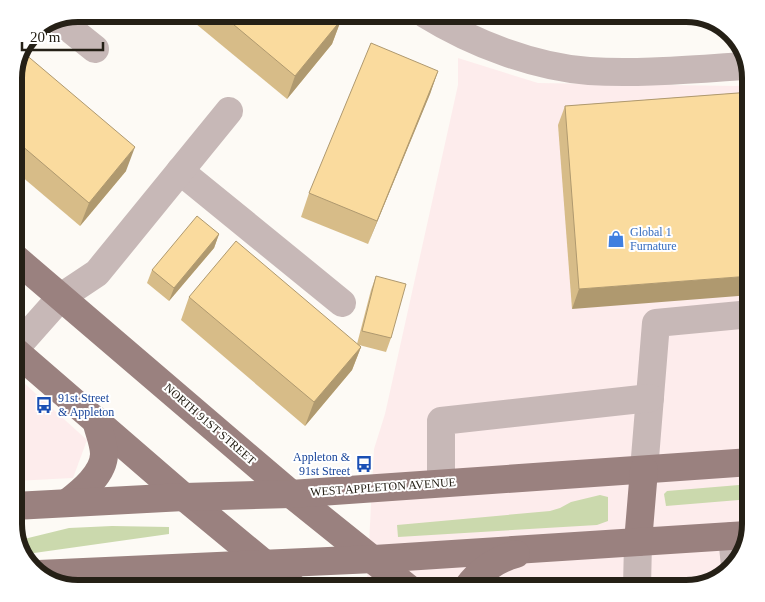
<svg xmlns="http://www.w3.org/2000/svg" width="765" height="602" viewBox="0 0 765 602" font-family="'Times New Roman',serif">
<rect width="100%" height="100%" fill="#fdfaf5"/>
<!-- commercial -->
<g fill="#fdecec">
<polygon points="458,58 538,83 735,86 751,85 751,524 735,566 687,588 237,588 367,581 374,449 385,414 458,85"/>
<polygon points="14,374 87,440 73,478 14,481"/>
</g>
<!-- green -->
<g fill="#cbd9ad">
<polygon points="751,484 751,499 666,506 664,494 667,491"/>
<polygon points="600,495 608,497 608,521 597,525 398,537 397,525 550,511 560,508 571,502"/>
<polygon points="112,526 169,527 169,534 27,554 20,540 69,528"/>
</g>
<g fill="none" stroke-linecap="round" stroke-linejoin="round">
<!-- minor -->
<g stroke="#c7b8b7" stroke-width="28">
<path d="M425 14C472 43 534 67 589 71 641 74 694 69 746 66"/>
<polyline points="60,21 95,49"/>
<polyline points="180,171 342,303"/>
<polyline points="14,350 61,297 97,273 229,111"/>
<polyline points="644,470 656,323 751,314"/>
<polyline points="441,483 441,421 650,398"/>
<polyline points="732,536 735,566"/>
<polyline points="637,588 638,542"/>
</g>
<!-- major -->
<g stroke="#9a817f" stroke-width="28">
<polyline points="14,257 291,494 408,588"/>
<polyline points="14,350 184,497 294,588"/>
<path d="M67 503C81 492 104 474 104 454 104 443 98 430 96 420"/>
<polyline points="14,506 184,497 291,494 751,462"/>
<polyline points="638,542 644,470"/>
<polyline points="39,574 374,559 747,535"/>
<path d="M467 588C478 572 497 559 516 554"/>
</g>
</g>
<!-- wall -->
<g fill="#d7bc88">
<polygon points="184,14 333,14 341,20 332,44 287,99"/>
<polygon points="438,71 430,94 368,244 301,217 309,193"/>
<polygon points="14,74 126,171 80,226 14,170"/>
<polygon points="751,92 572,309 558,125 565,106"/>
<polygon points="219,234 214,248 169,301 147,283 152,270"/>
<polygon points="376,276 391,338 386,352 359,345 361,347 352,370 305,426 181,320 189,297 357,344 371,290"/>
</g>
<!-- shaded-wall -->
<g fill="#af996f">
<polygon points="341,20 332,44 287,99 295,76"/>
<polygon points="438,71 430,94 368,244 377,221"/>
<polygon points="135,147 126,171 80,226 89,203"/>
<polygon points="219,234 214,248 169,301 174,288"/>
<polygon points="751,276 751,295 572,309 579,289"/>
<polygon points="361,347 352,370 305,426 314,402"/>
</g>
<!-- building -->
<g fill="#fadb9e" stroke="#af996f">
<polygon points="221,14 333,14 341,20 295,76"/>
<polygon points="371,43 438,71 377,221 309,193"/>
<polygon points="24,53 135,147 89,203 14,139 14,74"/>
<polygon points="751,92 751,276 579,289 565,106"/>
<polygon points="197,216 219,234 174,288 152,270"/>
<polygon points="236,241 361,347 314,402 189,297"/>
<polygon points="376,276 406,284 391,338 362,331"/>
</g>
<!-- icons -->
<defs>
<g id="shop-bare" transform="scale(1.35)"><path d="M-5-2.5h2.3a2.7 3.5 0 0 1 5.4 0H5L5.5 6h-11ZM-1.5-2.5h3a1.5 2.3 0 0 0-3 0Z" fill="#3f7fe0" stroke="#fff" stroke-width="2.5" paint-order="stroke"/></g>
<g id="bus-bare" transform="scale(1.35)"><path d="M-5-6H5V4H4V6H2V4H-2V6H-4V4H-5ZM-3.5-4V0h7V-4ZM-3.5 1.2v1.5H-2V1.2ZM2 1.2v1.5H3.5V1.2Z" fill="#1a4fb4" stroke="#fff" stroke-width="2.5" paint-order="stroke"/></g>
</defs>
<g fill-rule="evenodd">
<use href="#shop-bare" x="616" y="239"/>
<use href="#bus-bare" x="44" y="405"/>
<use href="#bus-bare" x="364" y="464"/>
</g>
<g text-anchor="middle" stroke-width="4" stroke-linejoin="round" paint-order="stroke">
<!-- shop labels -->
<g font-size="12" fill="#366cbe" stroke="#fff" text-anchor="start">
<text x="630" y="236">Global 1<tspan x="630" dy="14">Furnature</tspan></text>
</g>
<!-- transit labels -->
<g font-size="12" fill="#164399" stroke="#fff" text-anchor="start">
<text x="58" y="402">91st Street<tspan x="58" dy="14">&amp; Appleton</tspan></text>
<text x="350" y="461" text-anchor="end">Appleton &amp;<tspan x="350" dy="14">91st Street</tspan></text>
</g>
<!-- street labels -->
<g font-size="12" fill="#252016" stroke="#fff">
<text transform="translate(210 424) rotate(41)" y="4">NORTH 91ST STREET</text>
<text transform="translate(383 487) rotate(-4)" y="4">WEST APPLETON AVENUE</text>
</g>
</g>
<!-- crop -->
<path d="M0 0H765V602H0ZM78 22H686A56 56 0 0 1 742 78V524A56 56 0 0 1 686 580H78A56 56 0 0 1 22 524V78A56 56 0 0 1 78 22Z" fill="#fff" fill-rule="evenodd"/>
<path fill="none" stroke="#252016" stroke-width="6" d="M78 22H686A56 56 0 0 1 742 78V524A56 56 0 0 1 686 580H78A56 56 0 0 1 22 524V78A56 56 0 0 1 78 22Z"/>
<!-- scale -->
<path d="M22 42v8h81v-8" fill="none" stroke="#252016" stroke-width="2.5"/>
<text x="30" y="42" font-size="15" fill="#252016" stroke="#ffffff" stroke-width="4" paint-order="stroke">20 m</text>
</svg>
